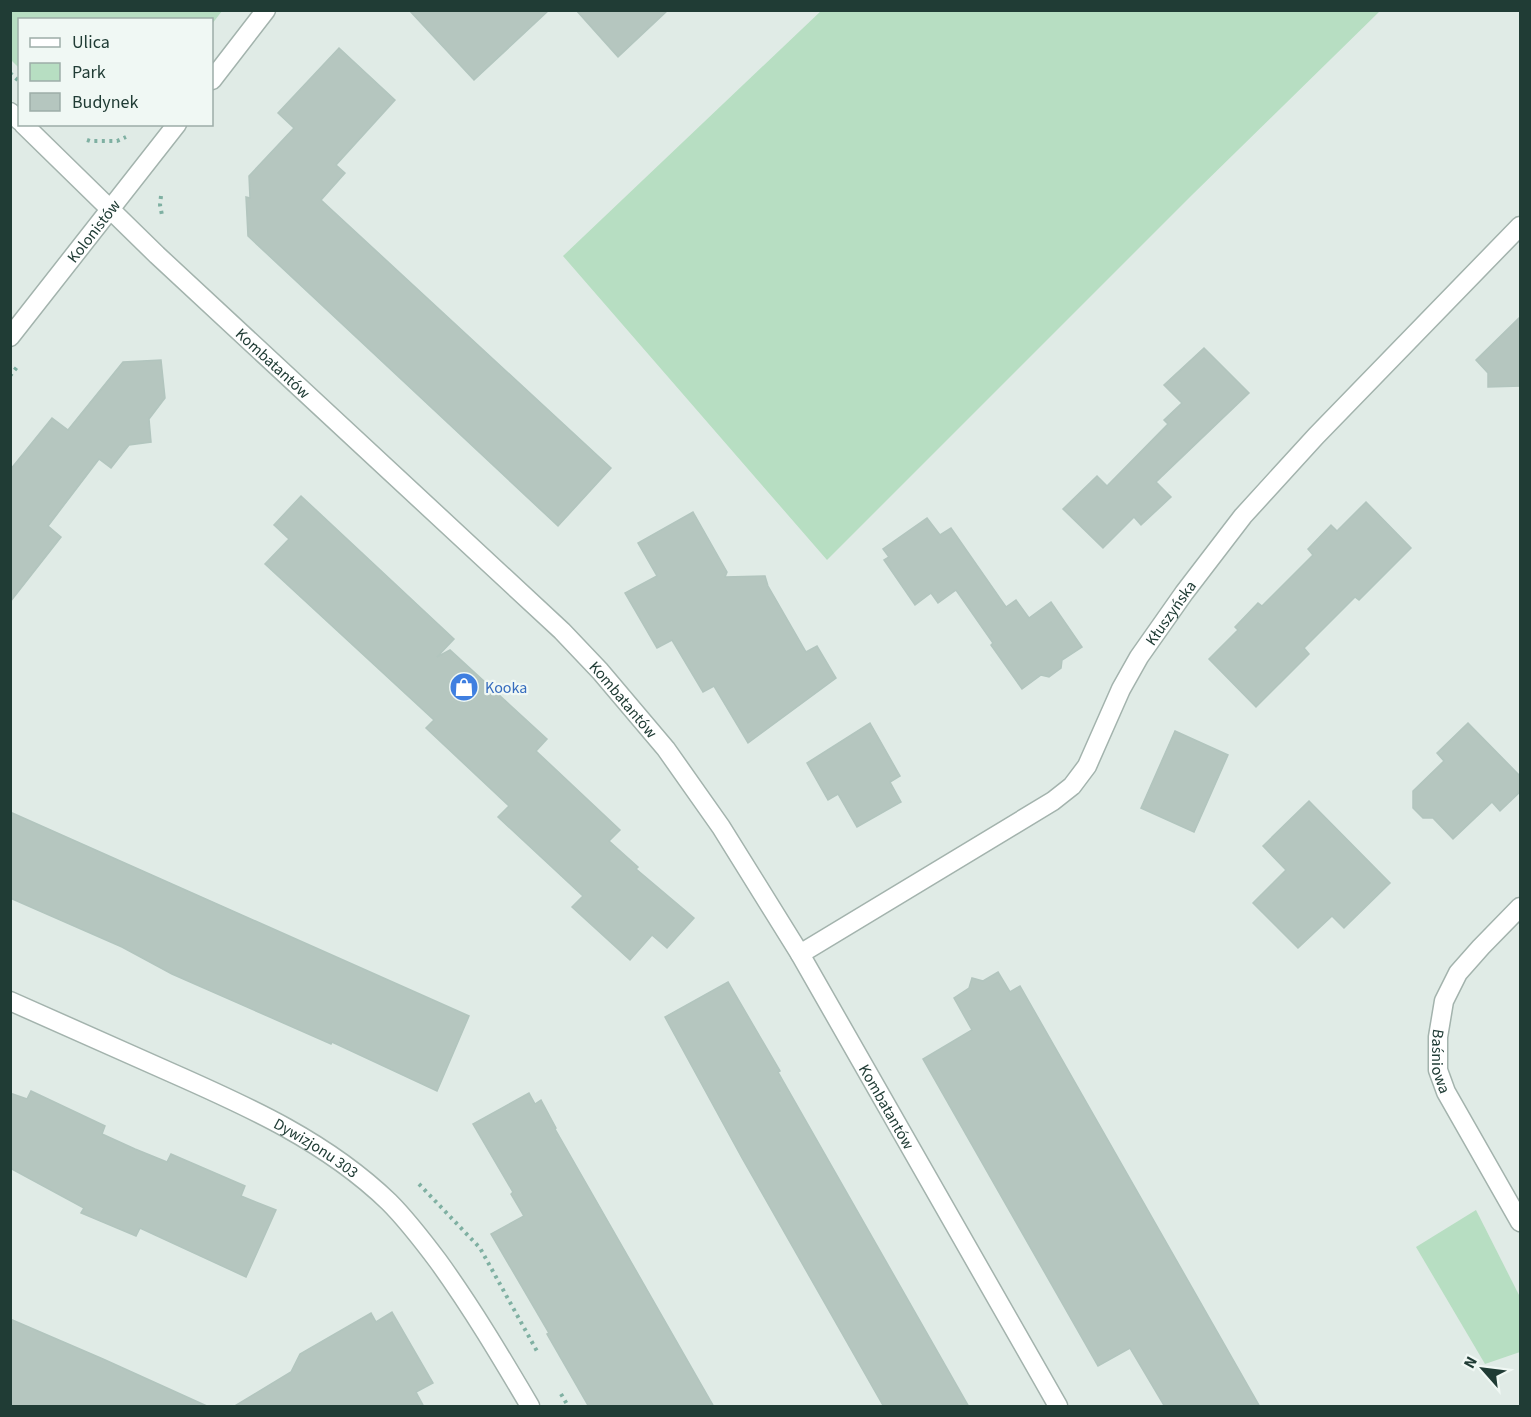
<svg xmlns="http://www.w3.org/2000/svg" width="1531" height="1417" viewBox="0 0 1531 1417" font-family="'Source Sans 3',sans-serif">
<rect width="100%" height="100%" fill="#e0ebe6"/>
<!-- green -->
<g fill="#b7dec2">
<polygon points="822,10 1379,10 1380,11 1192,195 827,560 563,256"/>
<polygon points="10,11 11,10 222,11 212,24 212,20 20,20 19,68 11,60"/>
<polygon points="1476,1210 1520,1297 1520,1352 1485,1364 1416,1247"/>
</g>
<!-- building -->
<g fill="#b5c6bf" stroke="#b2c5be" stroke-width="1.5">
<polygon points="409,10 549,10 474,80"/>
<polygon points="576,10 668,10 618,57"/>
<polygon points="339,48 395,100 336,165 345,173 321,200 611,468 558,526 248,236 246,197 250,198 249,176 294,128 278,113"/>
<polygon points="1521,316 1521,386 1488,387 1488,373 1476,360"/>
<polygon points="1204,348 1249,393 1156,482 1171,497 1141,525 1134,517 1103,548 1063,509 1097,476 1107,486 1168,424 1164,420 1182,403 1164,385"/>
<polygon points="161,360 165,398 149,419 151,442 129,445 111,468 99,459 48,526 61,537 10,602 10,470 52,418 68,430 123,362"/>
<polygon points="301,496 454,639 437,657 450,650 547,739 536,751 620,830 609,841 638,867 636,869 694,918 667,948 652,935 630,960 572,907 583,896 498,817 509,806 426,728 434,720 265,564 289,539 274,525"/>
<polygon points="1366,502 1411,548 1359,600 1355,597 1304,648 1309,654 1256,707 1209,659 1238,630 1235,627 1258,603 1262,606 1313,555 1308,549 1331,525 1337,531"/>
<polygon points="693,512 727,572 725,577 765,576 768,586 806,652 817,646 836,678 748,743 714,686 703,692 672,640 657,648 625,593 657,576 638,543"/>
<polygon points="927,518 940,535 951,528 1006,607 1016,600 1029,618 1051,602 1082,647 1062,660 1061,668 1049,677 1041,675 1022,689 991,645 993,643 956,590 938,603 931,593 915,605 884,560 889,557 883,549"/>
<polygon points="870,723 900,776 890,782 901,802 857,827 838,794 828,800 807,763"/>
<polygon points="1468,723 1521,777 1521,791 1500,811 1492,802 1453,839 1433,818 1423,818 1413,808 1413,791 1444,761 1437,753"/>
<polygon points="1175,731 1228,755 1194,832 1141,808"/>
<polygon points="1309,801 1390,883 1344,928 1332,916 1298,948 1253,903 1286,870 1263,846"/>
<polygon points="10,812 469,1016 437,1091 332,1042 331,1044 172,974 122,947 10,898"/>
<polygon points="998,972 1010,992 1020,986 1260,1407 1165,1407 1130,1348 1098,1366 923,1059 972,1030 954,998 969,988 972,978 983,981"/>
<polygon points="728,982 780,1071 778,1072 969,1407 884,1407 742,1158 665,1017"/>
<polygon points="31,1091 105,1126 102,1134 135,1149 167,1162 171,1154 245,1186 241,1196 276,1210 246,1277 140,1228 136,1236 81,1213 84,1208 10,1168 10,1093 27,1099"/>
<polygon points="529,1093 535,1104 541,1100 556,1128 555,1129 714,1407 589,1407 547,1334 549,1333 491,1234 524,1216 511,1194 513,1192 473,1124"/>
<polygon points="392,1312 433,1383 416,1392 424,1407 233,1407 291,1372 300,1354 371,1313 376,1322"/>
<polygon points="10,1319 103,1359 209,1407 10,1407"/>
</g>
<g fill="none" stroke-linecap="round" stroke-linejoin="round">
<!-- street casing -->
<g stroke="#a3b3ad" stroke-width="21">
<g id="street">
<polyline points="212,80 266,10"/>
<polyline points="10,112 20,121"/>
<path id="s1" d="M23 124 157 255 562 631 600 671 666 749 721 827 800 954 1058 1406"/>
<path id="s2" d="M10 337 177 124"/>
<path id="s3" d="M1520 907 1481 947 1458 973 1444 1001 1438 1037V1070L1446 1092 1520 1222"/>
<path id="s4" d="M800 954 1053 801 1072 786 1087 766 1121 689 1139 657 1184 593 1243 516 1316 436 1520 226"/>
<path id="s5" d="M10 1001C64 1025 118 1049 172 1073 249 1107 327 1142 389 1202 407 1220 423 1241 438 1261 472 1308 501 1357 530 1406"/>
</g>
</g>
<!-- path -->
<g stroke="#7fb0a2" stroke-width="4" stroke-dasharray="3 4.5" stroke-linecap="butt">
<polyline points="10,73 19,81"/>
<polyline points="87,140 90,141 117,141 126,137"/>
<polyline points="161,196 160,205 162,215"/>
<polyline points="10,376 17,367"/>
<polyline points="419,1184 480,1248 538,1353"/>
<polyline points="561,1394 568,1406"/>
</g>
<!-- street -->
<use href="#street" stroke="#fff" stroke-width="18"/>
</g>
<!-- icons -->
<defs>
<g id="shop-disc" transform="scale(1.5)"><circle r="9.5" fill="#3f7fe0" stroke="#f0f8f4"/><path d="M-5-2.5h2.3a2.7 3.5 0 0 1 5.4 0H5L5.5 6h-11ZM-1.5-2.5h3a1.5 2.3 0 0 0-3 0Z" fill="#fff"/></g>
</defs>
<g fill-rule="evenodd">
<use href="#shop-disc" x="464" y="687"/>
</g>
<g text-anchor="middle" stroke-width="4.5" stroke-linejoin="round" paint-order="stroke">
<!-- street labels -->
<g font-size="16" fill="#203c35" stroke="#f0f8f4">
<text dy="6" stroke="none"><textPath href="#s2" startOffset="135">Kolonistów</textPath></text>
<text dy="6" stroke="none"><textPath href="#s1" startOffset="346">Kombatantów</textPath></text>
<text dy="6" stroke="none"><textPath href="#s4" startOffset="520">Kłuszyńska</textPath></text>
<text dy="6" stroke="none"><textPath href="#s1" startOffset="832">Kombatantów</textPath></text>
<text dy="6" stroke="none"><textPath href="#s3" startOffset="183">Baśniowa</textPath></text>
<text dy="6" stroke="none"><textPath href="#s1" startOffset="1318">Kombatantów</textPath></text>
<text dy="6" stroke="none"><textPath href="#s5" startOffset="340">Dywizjonu 303</textPath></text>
</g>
<!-- shop labels -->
<g font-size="16" fill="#366cbe" stroke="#f0f8f4" text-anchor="start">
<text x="485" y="693">Kooka</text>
</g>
</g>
<!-- border -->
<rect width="1531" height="1417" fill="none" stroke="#203c35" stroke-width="24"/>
<!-- legend -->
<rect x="18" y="18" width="195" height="108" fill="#f0f8f4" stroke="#9dada8" stroke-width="1.5"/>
<rect x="30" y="38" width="30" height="9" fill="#ffffff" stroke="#9dada8" stroke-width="1.5"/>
<text x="72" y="48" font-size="18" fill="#203c35">Ulica</text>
<rect x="30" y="63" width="30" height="18" fill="#b7dec2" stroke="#9dada8" stroke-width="1.5"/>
<text x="72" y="78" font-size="18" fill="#203c35">Park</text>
<rect x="30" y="93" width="30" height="18" fill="#b5c6bf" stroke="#9dada8" stroke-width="1.5"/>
<text x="72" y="108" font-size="18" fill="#203c35">Budynek</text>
<!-- north arrow -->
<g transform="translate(1483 1369) rotate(298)" stroke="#f0f8f4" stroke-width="4.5" paint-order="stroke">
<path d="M0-4.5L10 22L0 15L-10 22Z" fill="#203c35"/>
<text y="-9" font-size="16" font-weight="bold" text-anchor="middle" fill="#203c35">N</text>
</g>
</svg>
